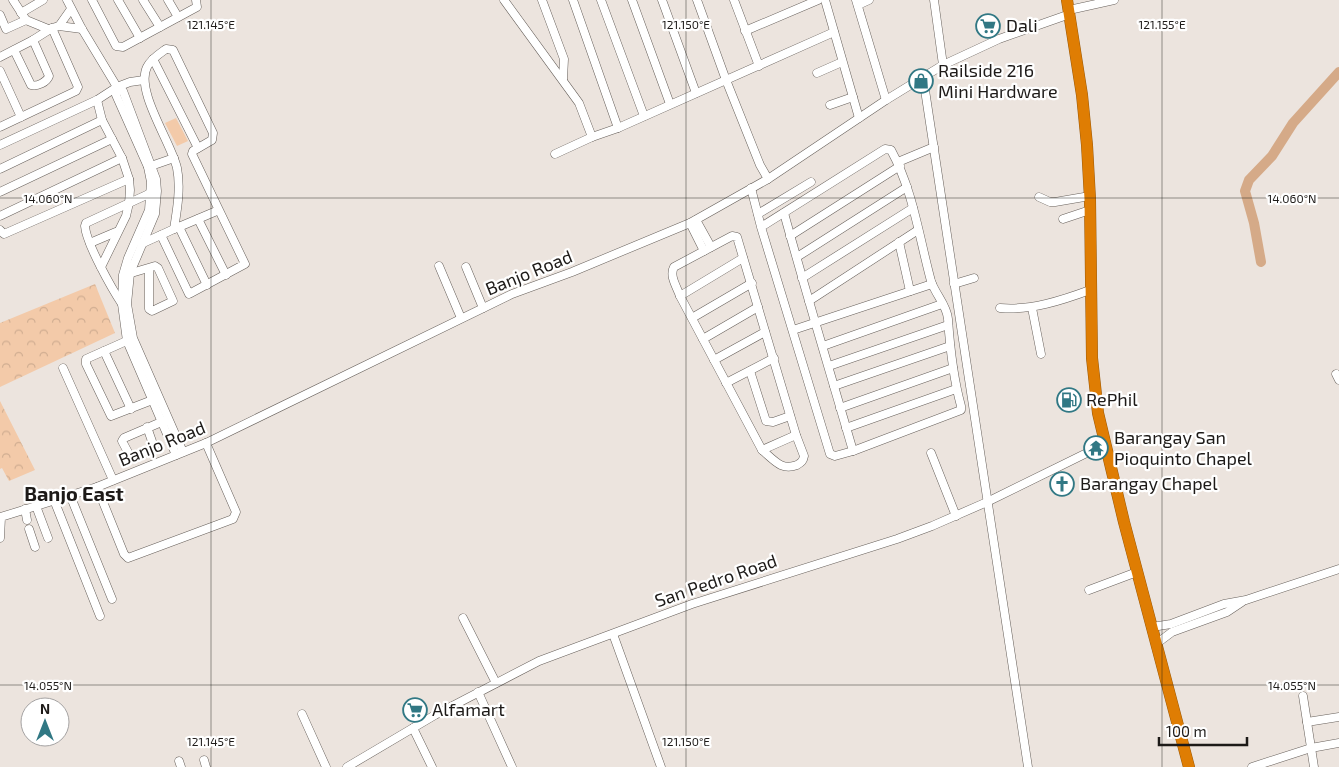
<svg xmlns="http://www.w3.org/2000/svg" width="1339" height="767" viewBox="0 0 1339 767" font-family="'Exo 2',sans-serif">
<defs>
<pattern id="forest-crowns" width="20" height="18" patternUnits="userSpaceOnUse" patternTransform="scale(1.25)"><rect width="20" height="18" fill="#f3caa9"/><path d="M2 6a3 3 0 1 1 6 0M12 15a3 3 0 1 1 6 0" fill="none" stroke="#d0ad91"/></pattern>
</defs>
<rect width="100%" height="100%" fill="#ece4de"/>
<!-- forest -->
<g fill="url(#forest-crowns)">
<polygon points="95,284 115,333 0,387 0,323"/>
<polygon points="0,401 35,470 9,481 2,468 0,469"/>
</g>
<!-- pitch -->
<polygon fill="#f3caa9" points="176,118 188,141 177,146 165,123"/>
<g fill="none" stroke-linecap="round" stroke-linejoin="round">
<!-- river -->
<polyline stroke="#d5aa88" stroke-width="10" points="1261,262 1254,223 1245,191 1249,180 1272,156 1293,123 1339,72"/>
<!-- minor casing -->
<g stroke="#67605b" stroke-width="9">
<g id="minor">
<polyline points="13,0 26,20 48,29"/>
<polyline points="67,0 82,29 117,87 123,91 156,179 157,191 155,214 130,273 127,304 133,338 183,452"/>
<polyline points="92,0 116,46 123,47 197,7 196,0"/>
<polyline points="118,0 140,38"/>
<polyline points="143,0 160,27"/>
<polyline points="168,0 178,17"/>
<polyline points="504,0 579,103 592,137"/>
<polyline points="542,0 564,59 563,79"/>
<polyline points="573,0 618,128"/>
<polyline points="601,0 644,116"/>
<polyline points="632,0 670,104"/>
<polyline points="662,0 696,93"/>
<polyline points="697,0 726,80 760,165 768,179"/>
<polyline points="734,0 759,66"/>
<polyline points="825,0 859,118"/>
<polyline points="856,0 886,100"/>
<polyline points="934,0 943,65"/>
<polyline points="858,5 869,0"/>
<polyline points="1069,10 1114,0"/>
<polyline points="21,13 43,0"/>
<polyline points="0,15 6,29 26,20"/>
<polyline points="59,26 71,9"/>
<polyline points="52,28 59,26 82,29"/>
<polyline points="745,31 818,0"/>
<path d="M14 50 31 85C37 87 47 82 49 76L33 40"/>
<polyline points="0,57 33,40 52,28 78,87 76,91 0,127"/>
<polyline points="153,59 198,148"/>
<polyline points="0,71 21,117"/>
<polyline points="817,73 842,62"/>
<polyline points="923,77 1028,767"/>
<polyline points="117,87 116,95 148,167 151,182 149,210 128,258 123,275 122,304 127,341 176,455"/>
<polyline points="97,100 102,120 122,158 129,179 130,190 129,203 126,216 101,267"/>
<polyline points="830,105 853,97"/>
<polyline points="0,145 97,100 117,87 130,82 144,80"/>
<polyline points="555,154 592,137 618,128 834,32"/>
<polyline points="898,162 934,147"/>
<polyline points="148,167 174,158"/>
<polyline points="0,169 102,120"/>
<path d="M751 188 761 227 830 454 835 456 853 451 961 410V406C953 377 950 348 948 319 947 305 935 294 931 281 919 237 913 190 891 150L885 149 761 227"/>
<polyline points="0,192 112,139"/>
<polyline points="1039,197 1050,202 1055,202 1090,196"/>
<path d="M784 213C806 293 830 372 853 451"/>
<polyline points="758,214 811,182"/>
<polyline points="0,216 122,158"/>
<polyline points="198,219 226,275"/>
<polyline points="1063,219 1090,210"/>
<polyline points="696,220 711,247"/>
<polyline points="690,223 704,251"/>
<polyline points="179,227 207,285"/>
<polyline points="0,230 4,234 129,179"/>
<path d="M161 235 189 294 245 264 192 154 193 151 212 140 213 133 173 50 166 49C159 54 151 59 147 67 135 91 171 142 177 168 181 188 177 210 174 229L219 210"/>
<path d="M732 236 737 237 796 435 804 456C803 461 802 462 797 465 781 471 774 460 762 450L680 296C677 287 669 276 674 267Z"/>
<polyline points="790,236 900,166"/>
<polyline points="899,242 910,291"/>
<polyline points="90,243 116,232"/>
<polyline points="141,244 174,229"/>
<polyline points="797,257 907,187"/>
<polyline points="439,266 461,318"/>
<polyline points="466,267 483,308"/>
<polyline points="128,274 155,266 158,268 173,301 152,311 149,309 149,268"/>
<polyline points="802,278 913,208"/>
<polyline points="954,284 974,278"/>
<polyline points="680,296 743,258"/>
<polyline points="809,301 918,230"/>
<path d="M122 304C112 289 86 243 85 226L86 223 153 192"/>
<path d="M1000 308C1030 311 1063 300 1090 290"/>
<polyline points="1032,308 1041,354"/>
<polyline points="692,318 752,283"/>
<polyline points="793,330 932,284"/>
<polyline points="131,339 86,359 86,364 111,416 155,399"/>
<polyline points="703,339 758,307"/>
<polyline points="823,346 942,304"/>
<polyline points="104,351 131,409"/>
<polyline points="714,360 765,332"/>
<polyline points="829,366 948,325"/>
<polyline points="63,368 113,480"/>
<polyline points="750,371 766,421 773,422 790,416"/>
<polyline points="1336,374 1339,380"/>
<polyline points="726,383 774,358"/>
<polyline points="834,386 950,346"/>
<polyline points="840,408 953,368"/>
<polyline points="147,427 154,447 134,457 130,456 122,441 124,438 166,420"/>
<polyline points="846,428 956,389"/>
<polyline points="762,450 796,435"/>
<polyline points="931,453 956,516"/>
<polyline points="97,487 124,554 128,558 233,519 236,512 206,443"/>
<polyline points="70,495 112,599"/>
<polyline points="54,500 100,616"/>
<polyline points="36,506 48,538"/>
<polyline points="25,509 27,520"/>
<polyline points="29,529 35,547"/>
<polyline points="0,538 1,517 97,487 206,443 512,294 572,272 690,223 768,179 886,100 943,65 999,39 1070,14"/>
<polyline points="1089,590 1137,572"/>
<polyline points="463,618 496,683"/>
<polyline points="1152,627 1171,624 1224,604 1246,600 1339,569"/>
<polyline points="613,634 661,767"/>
<polyline points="1156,644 1172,632 1227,612 1242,602"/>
<polyline points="478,692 512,767"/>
<polyline points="1303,696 1314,767"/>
<polyline points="302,714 326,767"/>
<polyline points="1307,722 1339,717"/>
<polyline points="413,728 432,767"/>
<polyline points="204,760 206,767"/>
<polyline points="179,761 181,767"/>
<polyline points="347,767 435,715 539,661 692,604 897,539 932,526 987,502 1105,444"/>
<polyline points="1252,767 1311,748 1339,743"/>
</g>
</g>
<!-- highway casing -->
<g stroke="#9b5a0a" stroke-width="12">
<polyline id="highway" points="1067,0 1082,95 1087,145 1090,199 1092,358 1098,413 1124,522 1189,767"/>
</g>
<!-- minor -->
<use href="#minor" stroke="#fff" stroke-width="8"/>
<!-- highway -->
<use href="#highway" stroke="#df7d03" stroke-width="11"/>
</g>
<!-- ticks -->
<path fill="none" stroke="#1d1a18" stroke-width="1" stroke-opacity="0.45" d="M211 0V767M686 0V767M1162 0V767M0 198H1339M0 685H1339"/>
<!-- icons -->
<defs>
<g id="supermarket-ring" transform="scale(1.25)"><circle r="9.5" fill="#fff" stroke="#317884" stroke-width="1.5"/><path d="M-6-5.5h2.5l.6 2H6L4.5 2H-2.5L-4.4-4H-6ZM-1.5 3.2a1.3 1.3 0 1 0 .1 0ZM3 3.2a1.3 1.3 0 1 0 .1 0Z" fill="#317884"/></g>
<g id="shop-ring" transform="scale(1.25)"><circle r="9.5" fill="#fff" stroke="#317884" stroke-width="1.5"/><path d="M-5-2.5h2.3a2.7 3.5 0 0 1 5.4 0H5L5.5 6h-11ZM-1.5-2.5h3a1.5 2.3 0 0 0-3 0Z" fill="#317884"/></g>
<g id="fuel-ring" transform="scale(1.25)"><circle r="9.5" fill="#fff" stroke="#317884" stroke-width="1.5"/><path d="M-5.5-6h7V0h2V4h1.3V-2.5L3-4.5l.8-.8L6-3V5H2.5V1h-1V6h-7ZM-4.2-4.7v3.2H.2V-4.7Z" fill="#317884"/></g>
<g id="temple-ring" transform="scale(1.25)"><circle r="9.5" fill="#fff" stroke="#317884" stroke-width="1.5"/><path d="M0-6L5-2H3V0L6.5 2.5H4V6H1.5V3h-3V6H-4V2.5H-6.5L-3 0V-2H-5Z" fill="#317884"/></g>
<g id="church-ring" transform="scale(1.25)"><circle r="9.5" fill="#fff" stroke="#317884" stroke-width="1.5"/><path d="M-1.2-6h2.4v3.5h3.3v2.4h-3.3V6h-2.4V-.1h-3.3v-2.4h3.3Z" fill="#317884"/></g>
</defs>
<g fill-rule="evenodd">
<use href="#supermarket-ring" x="988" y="26"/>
<use href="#shop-ring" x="921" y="81"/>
<use href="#fuel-ring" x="1069" y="400"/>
<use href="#temple-ring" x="1096" y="448"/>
<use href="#church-ring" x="1062" y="484"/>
<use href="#supermarket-ring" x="415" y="710"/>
</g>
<g text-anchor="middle" stroke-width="4.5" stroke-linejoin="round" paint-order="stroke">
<!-- poi labels -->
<g font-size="18" fill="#1d1a18" stroke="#fff" text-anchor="start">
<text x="1006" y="32">Dali</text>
<text x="938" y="77">Railside 216<tspan x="938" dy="21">Mini Hardware</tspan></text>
<text x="1086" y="406">RePhil</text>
<text x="1114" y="444">Barangay San<tspan x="1114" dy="21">Pioquinto Chapel</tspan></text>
<text x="1080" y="490">Barangay Chapel</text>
<text x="432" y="716">Alfamart</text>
</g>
<!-- street labels -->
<g font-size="18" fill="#1d1a18" stroke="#fff">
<text transform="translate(529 273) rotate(-22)" y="6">Banjo Road</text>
<text transform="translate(162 444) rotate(-22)" y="6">Banjo Road</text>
<text transform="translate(716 581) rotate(-19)" y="6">San Pedro Road</text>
</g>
<!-- quarter labels -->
<g font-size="20" font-weight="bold" fill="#1d1a18" stroke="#fff">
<text x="74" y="501">Banjo East</text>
</g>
</g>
<g font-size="12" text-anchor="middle" fill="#1d1a18" stroke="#fff" stroke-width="4.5" stroke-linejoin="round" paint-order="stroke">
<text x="211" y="29">121.145°E</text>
<text x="686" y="29">121.150°E</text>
<text x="1162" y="29">121.155°E</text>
<text x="48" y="203">14.060°N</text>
<text x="1292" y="203">14.060°N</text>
<text x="48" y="690">14.055°N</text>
<text x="1292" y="690">14.055°N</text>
<text x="211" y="746">121.145°E</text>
<text x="686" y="746">121.150°E</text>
</g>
<!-- north arrow -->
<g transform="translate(45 722)"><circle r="24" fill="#ffffff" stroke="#a5a3a3"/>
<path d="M0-4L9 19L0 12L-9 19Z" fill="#317884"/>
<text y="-8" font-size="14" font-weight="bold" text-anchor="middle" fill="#1d1a18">N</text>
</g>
<!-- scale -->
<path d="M1159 737v8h88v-8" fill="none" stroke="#1d1a18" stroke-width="2.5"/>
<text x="1166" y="737" font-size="15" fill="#1d1a18" stroke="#ffffff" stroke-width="4" paint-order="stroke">100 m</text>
</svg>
